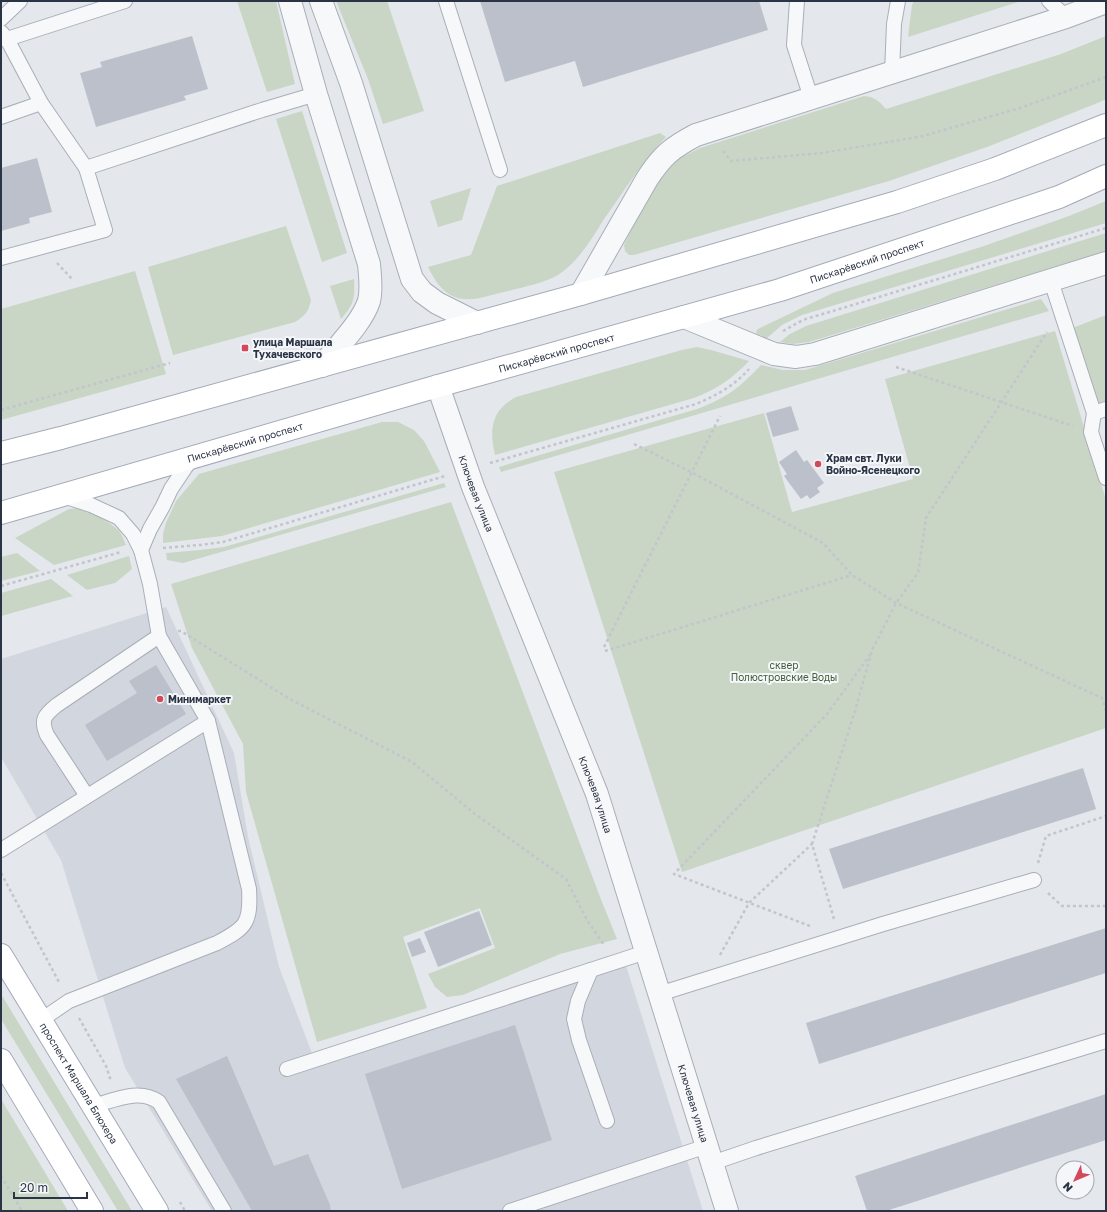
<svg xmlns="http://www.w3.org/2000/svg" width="1107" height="1212" viewBox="0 0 1107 1212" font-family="'Golos Text',sans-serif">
<rect width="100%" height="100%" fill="#e4e7ec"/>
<!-- built -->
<polygon fill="#d2d6de" points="166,607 234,753 248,837 279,967 312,1053 622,953 703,1211 212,1211 125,1068 61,860 1,757 1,659"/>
<!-- green -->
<g fill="#c9d6c5">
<polygon points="237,1 276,1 295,84 267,92"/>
<polygon points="336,1 387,1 424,111 383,124 368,79"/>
<polygon points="914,1 1021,1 908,37 912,5"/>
<path d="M1106 36V99L1100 102 987 147 889 181 634 255H629L625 251 624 245C638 218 658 172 684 156 689 153 695 151 700 148L864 96C875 97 879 101 886 109L1061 54Z"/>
<polygon points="302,111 347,253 322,262 276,119"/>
<path d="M660 133 666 137C642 162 624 191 604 219 591 240 579 261 558 275 543 284 510 290 492 295 459 305 443 298 428 267L471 255 497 186Z"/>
<polygon points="471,188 462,220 438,227 430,201"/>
<polygon points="1106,201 1106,223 802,315 782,325 767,338 757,334 756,332 758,329 833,293 981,247 1069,216"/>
<path d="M286 226 311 300C309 311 305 316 295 322L173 355 148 267Z"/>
<polygon points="1106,233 1106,251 809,342 793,344 780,342 790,334 806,326"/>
<polygon points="135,271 166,374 1,420 1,309"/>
<path d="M354 279C355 299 354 304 341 319L330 286Z"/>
<path d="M1041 299 1049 311 501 472 499 467 697 409C727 398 740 387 761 365L783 370H805Z"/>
<polygon points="1106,315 1106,403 1097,406 1070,329"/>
<polygon points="1055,331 1106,500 1106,728 682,872 554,472 764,413 792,512 913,479 885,379"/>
<path d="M697 347 711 350 749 361C732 379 717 389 694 398L495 455C489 430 491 410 516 397L682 350Z"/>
<polygon points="382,422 398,422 414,430 424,441 440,472 222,536 163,543 163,534 166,523 176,501 199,474"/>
<polygon points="444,483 446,487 183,563 167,560 166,553 200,550 224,547"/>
<polygon points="451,502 602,902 617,939 560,954 463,995 447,997 435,987 428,974 495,948 480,908 403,937 427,1008 317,1042 246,792 243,744 192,648 171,584"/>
<path d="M80 508C93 513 109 521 119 531 122 534 124 541 126 545L54 565 15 538 69 509Z"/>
<polygon points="17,553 40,571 1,581 1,557"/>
<polygon points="129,556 132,569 115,583 87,590 67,575"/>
<polygon points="51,579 73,596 1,616 1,593"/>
<polygon points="1,994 132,1211 118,1211 1,1019"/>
<polygon points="1,1099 68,1211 1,1211"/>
</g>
<!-- building -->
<g fill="#bbc0ca">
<polygon points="480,1 759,1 768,30 583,87 575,61 505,82"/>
<polygon points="192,36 208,89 184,96 186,100 96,127 80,73 102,67 100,62"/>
<polygon points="37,158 52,212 29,218 30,223 1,231 1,168"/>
<polygon points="791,406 799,430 773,437 766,413"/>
<polygon points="796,450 804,462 807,460 824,483 817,488 820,492 810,499 807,495 801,499 784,476 787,474 779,462"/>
<polygon points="156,665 186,714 107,761 85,725 137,693 129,681"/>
<polygon points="1083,768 1096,809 843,889 829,849"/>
<polygon points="479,911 492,945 438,967 424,932"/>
<polygon points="1106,928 1106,973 819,1064 806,1023"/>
<polygon points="420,938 426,952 412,957 407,943"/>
<polygon points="515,1025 552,1140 402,1189 365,1074"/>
<polygon points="227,1056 274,1166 308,1154 330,1205 331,1211 252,1211 176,1079"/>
<polygon points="1106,1094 1106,1140 886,1211 867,1211 855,1176"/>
</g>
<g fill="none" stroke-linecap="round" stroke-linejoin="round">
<!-- service casing -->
<g stroke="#a9aeb7" stroke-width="16">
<g id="service">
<polyline points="446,1 500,170"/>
<polyline points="797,1 794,45 811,98"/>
<polyline points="1049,1 1066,17"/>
<polyline points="1,19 20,1"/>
<polyline points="1,32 7,39 41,103 86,168 105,230 1,258"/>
<polyline points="1,39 7,39 125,1"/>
<polyline points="892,73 894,24 898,1"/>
<polyline points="1,117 41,103"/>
<polyline points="86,168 262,110 316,94"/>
<polyline points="1051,281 1094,413 1091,432 1106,478"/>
<polyline points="1094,413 1106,409"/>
<polyline points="141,550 150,529 163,506 171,489 185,468 193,458"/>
<path d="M87 796 47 735C40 719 45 715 57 705L159 636"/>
<polyline points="1,850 208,721 159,636 150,584 141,550 133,534 119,518 91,505 63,496"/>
<polyline points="591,970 578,1001 574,1019 579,1040 607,1121"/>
<polyline points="659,994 883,924 1034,880"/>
<path d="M41 1020 69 1001 217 943C246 928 251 923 249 889L208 721"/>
<polyline points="287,1069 646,952"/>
<path d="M93 1106C115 1100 139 1088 159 1102L224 1211"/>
<polyline points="712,1163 756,1148 1106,1041"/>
<polyline points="510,1211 707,1146"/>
</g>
</g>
<!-- minor casing -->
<g stroke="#a9aeb7" stroke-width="24">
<g id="minor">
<path d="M581 294 647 179C662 156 671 148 696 135L1066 17 1106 2"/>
<polyline points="684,317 774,354 796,357 815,354 1106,263"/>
<path id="s1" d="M438 386 473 487 597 794 727 1211"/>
</g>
</g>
<!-- tertiary casing -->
<g stroke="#a9aeb7" stroke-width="24">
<g id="tertiary">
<path d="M290 1 316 94 369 264C370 276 372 289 369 301 362 323 336 348 322 366"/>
<polyline points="321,1 351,83 412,279 422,292 437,303 477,323"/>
</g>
</g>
<!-- primary casing -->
<g stroke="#a3abb8" stroke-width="24">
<g id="primary">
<polyline points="1,453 61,438 581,294 897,202 995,169 1106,125"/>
<path id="s2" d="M1 513 438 386 780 290 1059 197 1106 176"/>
<path id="s3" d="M1 955 157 1211"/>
<polyline points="1,1060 92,1211"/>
</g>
</g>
<!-- path -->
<g stroke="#c2c5cb" stroke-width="2.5" stroke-dasharray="3 3" stroke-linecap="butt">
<polyline points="723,151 731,161 822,153 923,136 1020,108 1106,77"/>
<polyline points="57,263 73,280"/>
<polyline points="783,331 803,320 1106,228"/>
<polyline points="896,367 1073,426"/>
<polyline points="1,410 170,363"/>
<polyline points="634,444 691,472 823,543 852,575 896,603 1102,698 1106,712"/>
<path d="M490 463 696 404C717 395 734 386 749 369"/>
<polyline points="163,548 200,545 223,542 445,476"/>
<polyline points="1,586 121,552"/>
<polyline points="178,631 181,631 288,698 412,762 475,814 566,879 587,920 604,945"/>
<polyline points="604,647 720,416"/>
<polyline points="605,651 852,575"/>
<polyline points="1038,863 1046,836 1106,816"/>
<polyline points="1,873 60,984"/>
<polyline points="1048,893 1062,906 1106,906"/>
<polyline points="834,919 812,844 855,711 872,650 896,603 918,573 926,518 1047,332"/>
<polyline points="810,926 674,874 827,714 870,655"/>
<polyline points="720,955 749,903 812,844"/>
<polyline points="79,1018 106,1066 111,1081"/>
<polyline points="1,1176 22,1211"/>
<polyline points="180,1202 185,1211"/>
</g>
<!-- service -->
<use href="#service" stroke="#f7f8fa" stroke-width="14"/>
<!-- minor -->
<use href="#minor" stroke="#f7f8fa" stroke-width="22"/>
<!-- tertiary -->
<use href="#tertiary" stroke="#f7f8fa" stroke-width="22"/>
<!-- primary -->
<use href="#primary" stroke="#fff" stroke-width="22"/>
</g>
<!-- markers -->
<g fill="#d1495b" stroke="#f4f6f9" stroke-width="1.5">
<rect x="241" y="344" width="8" height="8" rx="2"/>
<circle cx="818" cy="464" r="4"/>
<circle cx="160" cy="699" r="4"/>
</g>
<g text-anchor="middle" stroke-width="4" stroke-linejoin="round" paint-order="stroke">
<!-- street labels -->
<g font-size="10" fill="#2b3445" stroke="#f4f6f9">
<text dy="4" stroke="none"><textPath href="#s2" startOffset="902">Пискарёвский проспект</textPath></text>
<text dy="4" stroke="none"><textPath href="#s2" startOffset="578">Пискарёвский проспект</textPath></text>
<text dy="4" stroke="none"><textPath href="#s2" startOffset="254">Пискарёвский проспект</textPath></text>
<text dy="4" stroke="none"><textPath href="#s1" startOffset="114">Ключевая улица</textPath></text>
<text dy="4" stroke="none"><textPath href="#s1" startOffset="438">Ключевая улица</textPath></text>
<text dy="4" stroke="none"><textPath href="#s3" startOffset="150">проспект Маршала Блюхера</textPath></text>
<text dy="4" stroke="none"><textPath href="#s1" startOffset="762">Ключевая улица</textPath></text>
</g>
<!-- poi labels -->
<g font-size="10" font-weight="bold" fill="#2b3445" stroke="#f4f6f9" text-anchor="start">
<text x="253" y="346">улица Маршала<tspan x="253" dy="12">Тухачевского</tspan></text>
<text x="826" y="462">Храм свт. Луки<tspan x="826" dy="12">Войно-Ясенецкого</tspan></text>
<text x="168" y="703">Минимаркет</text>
</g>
<!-- park labels -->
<g font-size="10" fill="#3f6138" stroke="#f4f6f9">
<text x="784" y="669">сквер<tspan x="784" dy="12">Полюстровские Воды</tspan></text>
</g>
</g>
<!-- border -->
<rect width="1107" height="1212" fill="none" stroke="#2b3445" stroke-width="4"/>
<!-- north arrow -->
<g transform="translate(1075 1180) rotate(226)"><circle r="19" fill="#f4f6f9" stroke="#a4a8b1"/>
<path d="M0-3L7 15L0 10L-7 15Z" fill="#d1495b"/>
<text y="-6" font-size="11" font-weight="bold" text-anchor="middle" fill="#2b3445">N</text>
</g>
<!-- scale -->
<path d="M14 1192v6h73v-6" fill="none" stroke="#2b3445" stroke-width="2"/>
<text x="20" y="1192" font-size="12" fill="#2b3445" stroke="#f4f6f9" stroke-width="3" paint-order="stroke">20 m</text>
</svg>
